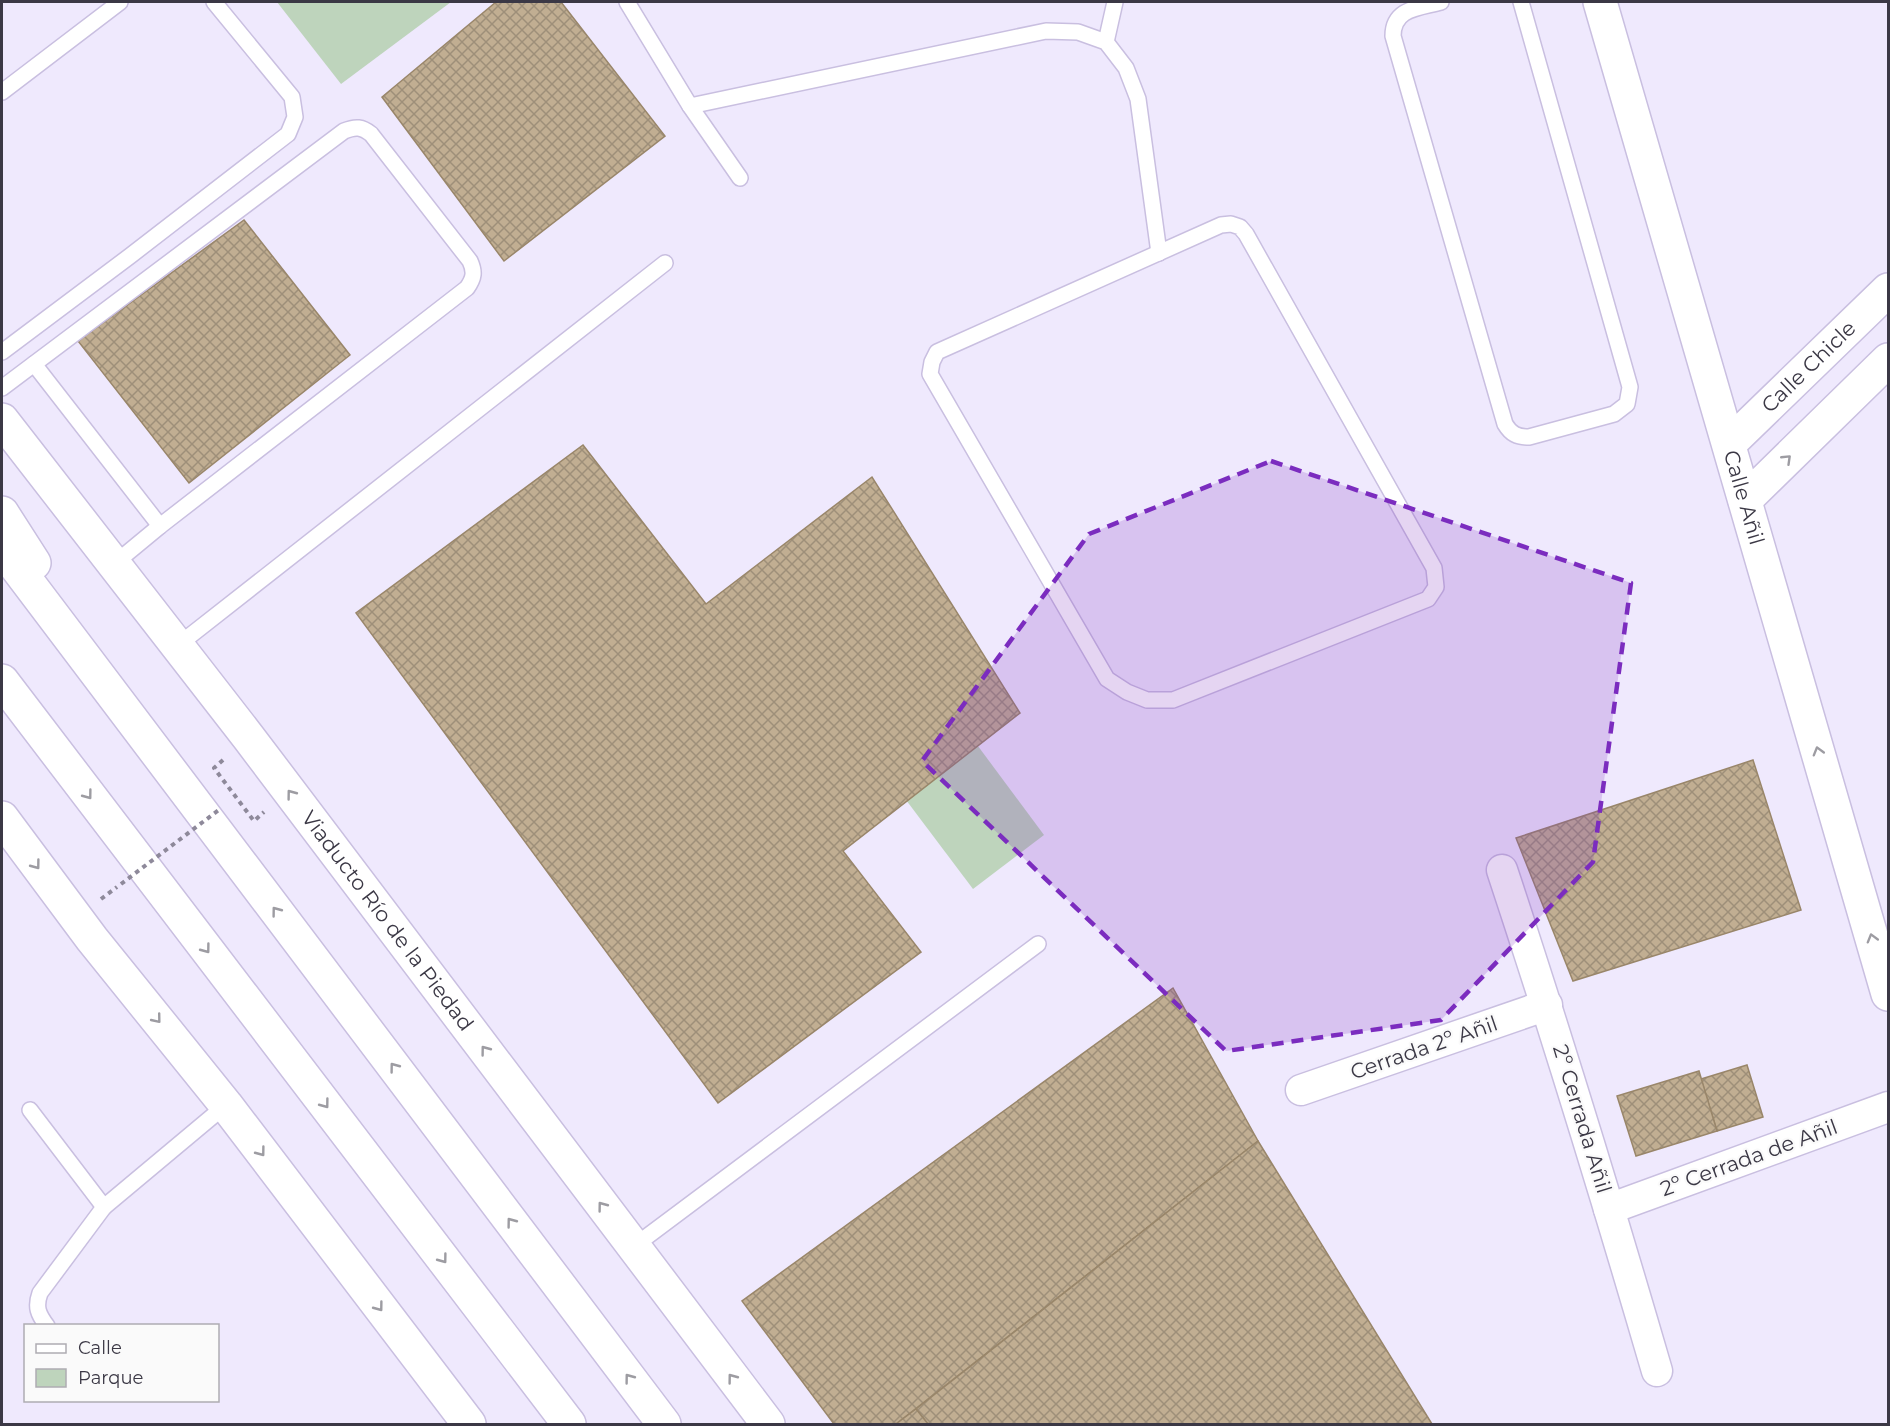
<svg xmlns="http://www.w3.org/2000/svg" width="1890" height="1426" viewBox="0 0 1890 1426" font-family="Montserrat,sans-serif">
<defs>
<pattern id="building-cross-hatch" width="8" height="8" patternUnits="userSpaceOnUse" patternTransform="scale(1.5)"><rect width="8" height="8" fill="#c1ae92"/><path d="M0 0l8 8M0 8l8-8" fill="none" stroke="#9e8f79"/></pattern>
</defs>
<rect width="100%" height="100%" fill="#efe9fd"/>
<!-- green -->
<g fill="#bed4bc">
<polygon points="277,2 451,2 341,84"/>
<polygon points="972,738 1044,835 973,889 900,792"/>
</g>
<!-- building -->
<g fill="url(#building-cross-hatch)" stroke="#99866a" stroke-width="1.5">
<polygon points="496,2 561,2 665,136 504,261 382,97"/>
<polygon points="244,220 350,355 189,483 78,341"/>
<polygon points="583,445 706,604 872,477 1020,713 843,851 921,952 718,1103 356,613"/>
<polygon points="1753,760 1801,910 1573,981 1516,838"/>
<polygon points="1173,988 1258,1141 896,1424 834,1424 742,1301"/>
<polygon points="1747,1065 1763,1117 1717,1131 1701,1079"/>
<polygon points="1699,1071 1717,1131 1636,1156 1617,1096"/>
<polygon points="1258,1141 1432,1424 928,1424 916,1409"/>
<polygon points="916,1409 928,1424 896,1424"/>
</g>
<g fill="none" stroke-linecap="round" stroke-linejoin="round">
<!-- service casing -->
<g stroke="#c9bfe0" stroke-width="18">
<g id="service">
<polyline points="627,2 690,106 740,178"/>
<path d="M1441 2C1419 8 1393 8 1393 36L1505 424C1511 434 1517 437 1529 437L1614 414 1627 404 1630 387 1521 2"/>
<polyline points="1106,42 1115,2"/>
<polyline points="2,92 120,2"/>
<polyline points="690,106 1046,31 1078,32 1106,42 1126,68 1138,99 1159,253"/>
<polygon points="1231,224 1240,227 1246,234 1434,568 1436,587 1428,599 1173,700 1147,700 1127,692 1107,679 930,374 932,362 937,352 1221,225"/>
<polyline points="2,352 130,256 288,134 295,117 292,97 214,2"/>
<polyline points="34,364 160,526"/>
<path d="M2 388 344 131C356 126 362 127 371 134L470 261C475 272 474 278 467 288L160 526 114 564"/>
<polyline points="177,646 665,263"/>
<polyline points="30,1110 104,1207 226,1105"/>
<polyline points="633,1247 1038,944"/>
<path d="M47 1326C38 1314 35 1307 40 1293L104 1207"/>
</g>
</g>
<!-- minor casing -->
<g stroke="#c9bfe0" stroke-width="33">
<g id="minor">
<path d="M1502 870C1557 1036 1608 1203 1657 1371"/>
<polyline points="1301,1090 1547,1005"/>
<polyline points="1609,1209 1888,1107"/>
</g>
</g>
<!-- tertiary casing -->
<g stroke="#c9bfe0" stroke-width="36">
<g id="tertiary">
<path id="s1" d="M1600 2 1888 994"/>
<path id="s2" d="M1729 444 1888 290"/>
<polyline points="1745,500 1888,360"/>
</g>
</g>
<!-- secondary casing -->
<g stroke="#c9bfe0" stroke-width="36">
<g id="secondary">
<path id="s3" d="M2 420 249 738 768 1424"/>
<polyline points="2,818 92,939 226,1105 469,1424"/>
</g>
</g>
<!-- motorway casing -->
<g stroke="#c9bfe0" stroke-width="36">
<g id="motorway">
<polyline points="2,513 34,563"/>
<polyline points="2,548 664,1424"/>
<polyline points="2,681 569,1424"/>
</g>
</g>
<!-- path -->
<g stroke="#8e899a" stroke-width="4" stroke-dasharray="4.5 4.5" stroke-linecap="butt">
<polyline points="223,760 214,768 254,821 264,812"/>
<polyline points="101,899 117,887"/>
</g>
<!-- service -->
<use href="#service" stroke="#fff" stroke-width="15"/>
<!-- minor -->
<use href="#minor" stroke="#fff" stroke-width="30"/>
<!-- tertiary -->
<use href="#tertiary" stroke="#fff" stroke-width="33"/>
<!-- secondary -->
<use href="#secondary" stroke="#fff" stroke-width="33"/>
<!-- motorway -->
<use href="#motorway" stroke="#fff" stroke-width="33"/>
<!-- path-bridge -->
<polyline stroke="#8e899a" stroke-width="4" stroke-dasharray="4.5 4.5" stroke-linecap="butt" points="121,884 220,809"/>
</g>
<!-- one-way arrows -->
<defs><path id="oneway-chevron" d="M-2-3.5L2.5 0L-2 3.5" fill="none" stroke-width="1.6" stroke-linecap="round" stroke-linejoin="round" transform="scale(1.5)"/></defs>
<g stroke="#9d9ca2">
<use href="#oneway-chevron" transform="translate(1787 459) rotate(-44)"/>
<use href="#oneway-chevron" transform="translate(1818 751) rotate(-106)"/>
<use href="#oneway-chevron" transform="translate(291 794) rotate(-127)"/>
<use href="#oneway-chevron" transform="translate(88 795) rotate(53)"/>
<use href="#oneway-chevron" transform="translate(36 865) rotate(53)"/>
<use href="#oneway-chevron" transform="translate(276 911) rotate(-127)"/>
<use href="#oneway-chevron" transform="translate(1872 938) rotate(-106)"/>
<use href="#oneway-chevron" transform="translate(206 949) rotate(53)"/>
<use href="#oneway-chevron" transform="translate(157 1019) rotate(51)"/>
<use href="#oneway-chevron" transform="translate(485 1050) rotate(-127)"/>
<use href="#oneway-chevron" transform="translate(394 1067) rotate(-127)"/>
<use href="#oneway-chevron" transform="translate(325 1104) rotate(53)"/>
<use href="#oneway-chevron" transform="translate(261 1152) rotate(53)"/>
<use href="#oneway-chevron" transform="translate(602 1206) rotate(-127)"/>
<use href="#oneway-chevron" transform="translate(511 1222) rotate(-127)"/>
<use href="#oneway-chevron" transform="translate(443 1259) rotate(53)"/>
<use href="#oneway-chevron" transform="translate(379 1307) rotate(53)"/>
<use href="#oneway-chevron" transform="translate(629 1378) rotate(-127)"/>
<use href="#oneway-chevron" transform="translate(732 1378) rotate(-127)"/>
</g>
<!-- marked area -->
<path fill="#7b2cbf" fill-opacity="0.2" stroke="#7b2cbf" stroke-width="4.5" stroke-dasharray="12 8" stroke-linejoin="round" d="M1271 461 1631 583 1593 862 1441 1020 1226 1051 922 761 1089 534Z"/>
<g text-anchor="middle" stroke-width="4.5" stroke-linejoin="round" paint-order="stroke">
<!-- street labels -->
<g font-size="21" fill="#3b3845" stroke="#fafafa">
<text dy="7" stroke="none"><textPath href="#s2" startOffset="111">Calle Chicle</textPath></text>
<text dy="7" stroke="none"><textPath href="#s1" startOffset="516">Calle Añil</textPath></text>
<text dy="7" stroke="none"><textPath href="#s3" startOffset="632">Viaducto Río de la Piedad</textPath></text>
<text transform="translate(1424 1048) rotate(-19)" y="7">Cerrada 2º Añil</text>
<text transform="translate(1582 1119) rotate(73)" y="7">2º Cerrada Añil</text>
<text transform="translate(1749 1158) rotate(-20)" y="7">2º Cerrada de Añil</text>
</g>
</g>
<!-- border -->
<rect width="1890" height="1426" fill="none" stroke="#3b3845" stroke-width="6"/>
<!-- legend -->
<rect x="24" y="1324" width="195" height="78" fill="#fafafa" stroke="#aeacb2" stroke-width="1.5"/>
<rect x="36" y="1344" width="30" height="9" fill="#ffffff" stroke="#aeacb2" stroke-width="1.5"/>
<text x="78" y="1354" font-size="18" fill="#3b3845">Calle</text>
<rect x="36" y="1369" width="30" height="18" fill="#bed4bc" stroke="#aeacb2" stroke-width="1.5"/>
<text x="78" y="1384" font-size="18" fill="#3b3845">Parque</text>
</svg>
